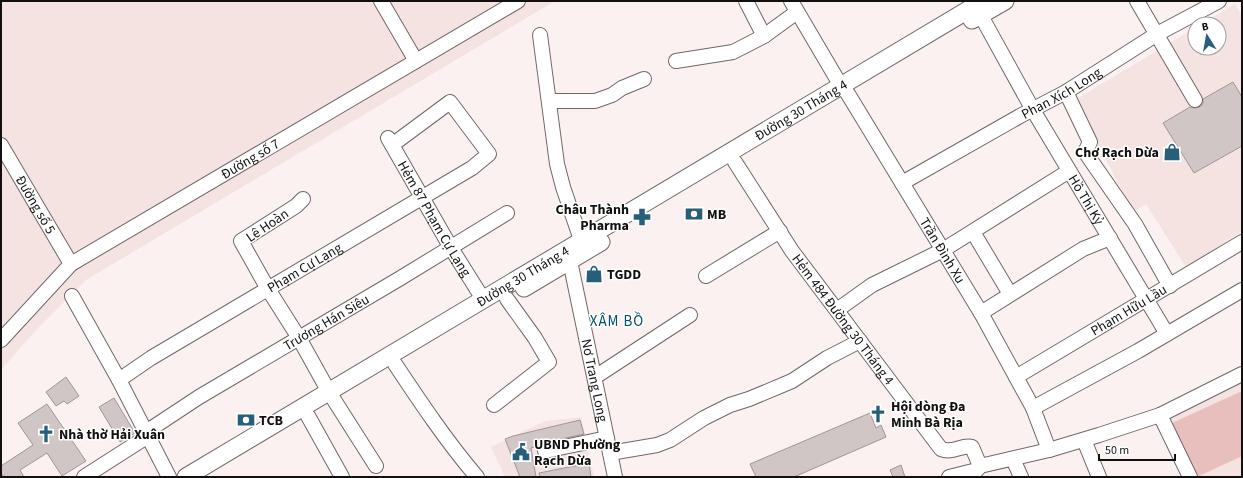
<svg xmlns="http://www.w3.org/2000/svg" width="1243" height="478" viewBox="0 0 1243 478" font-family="'Source Sans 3',sans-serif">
<rect width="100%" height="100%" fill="#fbf1f0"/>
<!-- built -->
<g fill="#f5e3e2">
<polygon points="1,1 555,1 86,280 36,330 1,370"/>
<polygon points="1235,4 1242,16 1242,231 1186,267 1146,204 1133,212 1075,100 1195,28 1195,48 1219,48 1219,24 1202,24"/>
<polygon points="1242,378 1242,477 1195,477 1165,416"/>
<polygon points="581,417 594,477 505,477 491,447 545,421"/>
</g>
<!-- green -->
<polygon fill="#e9bfbd" points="1242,391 1242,456 1197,477 1172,423"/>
<!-- building -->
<g fill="#d0c6c5" stroke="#a09696">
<polygon points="1233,82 1242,97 1242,146 1194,173 1163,123 1190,107 1195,108 1199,107 1203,104 1203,99"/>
<polygon points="66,377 79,396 67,404 64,401 56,406 46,392"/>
<polygon points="114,398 135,433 120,442 99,407"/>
<polygon points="47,404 86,461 62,476 47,453 20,470 24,477 4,477 1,473 1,466 33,445 18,423"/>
<polygon points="870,413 876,428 881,425 886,437 794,477 756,477 750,464"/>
<polygon points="580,420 584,434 543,443 538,446 531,448 536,477 520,477 505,439 513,436"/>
<polygon points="589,463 591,477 540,477 539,473"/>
<polygon points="901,465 905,477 893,477 890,470"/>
</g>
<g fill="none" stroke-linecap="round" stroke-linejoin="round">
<!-- minor casing -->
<g stroke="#706767" stroke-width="16">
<g id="minor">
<polyline points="381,1 416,61"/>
<polyline points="746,1 764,36"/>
<path id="s1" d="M791 1 841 86 848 94 981 313 1033 408 1049 450"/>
<polyline points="1137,1 1195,100"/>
<path id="s2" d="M980 14 1033 110 1167 334"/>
<polyline points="540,35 557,164 563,187 581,240"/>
<polyline points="676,61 733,52 764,36 797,12"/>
<polyline points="1066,92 1090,142 1085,152 1135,224 1170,286"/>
<polyline points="550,101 595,101 612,95 622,88 644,79"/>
<path id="s3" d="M388 138 451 248 483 299"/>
<path id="s4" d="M1 145 71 264"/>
<path id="s5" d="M735 162 792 251 941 449C953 454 962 444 972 447L980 466"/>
<path id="s6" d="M902 183 1020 116 1066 92 1157 34 1219 1"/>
<polyline points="303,199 296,206 241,241 268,289 299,338 329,392 376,466"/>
<polyline points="973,232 1010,294"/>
<path id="s7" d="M570 261 615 477"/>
<polyline points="706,276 780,231"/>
<polyline points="72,296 119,380 169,477"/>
<polyline points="837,310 872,285 943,250 1069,171"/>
<polyline points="981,313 1083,249 1110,238"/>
<path id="s8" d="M1 340 71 264 518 1"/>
<path d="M395 364C421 403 447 442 477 477"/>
<polyline points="595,377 690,315"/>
<path id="s9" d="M1016 377 1242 242"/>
<path id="s10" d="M119 380 151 358 472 168 489 154 450 102 392 145"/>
<polyline points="494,405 549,362 535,338 507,299"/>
<polyline points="1033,408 1138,351 1242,290"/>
<polyline points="1160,415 1190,477"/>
<polyline points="308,416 342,477"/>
<path id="s11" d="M146 432 199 397 399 279 507 213"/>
<polyline points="1084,440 1099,477"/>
<polyline points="545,451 607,438"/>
<polyline points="610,453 657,445 670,440 704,418 730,405 749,399 792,381 827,358 860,341"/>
<polyline points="1013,459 1021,477"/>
<polyline points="980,466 1049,450 1099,435 1160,415 1242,374"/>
<polyline points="84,477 148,436"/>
<polyline points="949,477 977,470 980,466"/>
</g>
</g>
<!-- major casing -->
<g stroke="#706767" stroke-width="19">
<g id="major">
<polyline points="972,20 1005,1"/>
<polyline points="524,288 601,242"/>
<path id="s12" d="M186 477 983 1"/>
</g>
</g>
<!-- minor -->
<use href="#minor" stroke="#fff" stroke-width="14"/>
<!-- major -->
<use href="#major" stroke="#fff" stroke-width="17"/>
</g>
<!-- icons -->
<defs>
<g id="shop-bare" transform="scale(1.38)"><path d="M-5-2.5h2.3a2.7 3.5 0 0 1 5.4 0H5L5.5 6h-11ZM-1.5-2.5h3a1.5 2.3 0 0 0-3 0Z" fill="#265f79" stroke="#fff" stroke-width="2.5" paint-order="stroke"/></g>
<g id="bank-bare" transform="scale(1.38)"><path d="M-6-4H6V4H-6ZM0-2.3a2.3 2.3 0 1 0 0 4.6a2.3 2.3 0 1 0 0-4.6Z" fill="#265f79" stroke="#fff" stroke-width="2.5" paint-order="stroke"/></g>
<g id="pharmacy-bare" transform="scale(1.38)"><path d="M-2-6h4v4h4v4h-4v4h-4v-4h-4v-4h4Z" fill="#265f79" stroke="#fff" stroke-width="2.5" paint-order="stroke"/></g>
<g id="church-bare" transform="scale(1.38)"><path d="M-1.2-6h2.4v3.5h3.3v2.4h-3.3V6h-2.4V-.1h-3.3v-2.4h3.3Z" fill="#265f79" stroke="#fff" stroke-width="2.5" paint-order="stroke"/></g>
<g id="civic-bare" transform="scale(1.38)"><path d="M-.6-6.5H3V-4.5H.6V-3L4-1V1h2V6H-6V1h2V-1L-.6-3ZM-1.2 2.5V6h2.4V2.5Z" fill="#265f79" stroke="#fff" stroke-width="2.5" paint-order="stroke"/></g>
</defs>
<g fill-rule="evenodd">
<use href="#shop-bare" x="1172" y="152"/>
<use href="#bank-bare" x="694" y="214"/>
<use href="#pharmacy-bare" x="642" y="217"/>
<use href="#shop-bare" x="594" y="274"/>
<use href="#church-bare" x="878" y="414"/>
<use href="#bank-bare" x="246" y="420"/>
<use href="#church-bare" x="46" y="434"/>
<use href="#civic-bare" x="521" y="452"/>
</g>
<g text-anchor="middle" stroke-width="3" stroke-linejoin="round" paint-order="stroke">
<!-- street labels -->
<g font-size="14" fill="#120f0f" stroke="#fff">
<text dy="5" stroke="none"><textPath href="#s6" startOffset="183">Phan Xích Long</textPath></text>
<text dy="5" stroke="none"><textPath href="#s12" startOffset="716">Đường 30 Tháng 4</textPath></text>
<text dy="5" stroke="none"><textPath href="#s8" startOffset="311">Đường số 7</textPath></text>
<text dy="5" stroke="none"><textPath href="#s2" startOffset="214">Hồ Thị Kỷ</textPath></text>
<text dy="5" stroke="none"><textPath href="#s4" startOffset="69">Đường số 5</textPath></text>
<text dy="5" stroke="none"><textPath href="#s3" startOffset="93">Hẻm 87 Phạm Cự Lạng</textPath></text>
<text transform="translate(267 225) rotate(-34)" y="5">Lê Hoàn</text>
<text dy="5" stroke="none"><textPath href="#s1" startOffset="292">Trần Đình Xu</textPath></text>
<text dy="5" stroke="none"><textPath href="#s10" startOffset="217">Phạm Cự Lạng</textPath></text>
<text dy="5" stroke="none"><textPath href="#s12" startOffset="392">Đường 30 Tháng 4</textPath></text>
<text dy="5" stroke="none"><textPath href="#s9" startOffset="131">Phạm Hữu Lầu</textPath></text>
<text dy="5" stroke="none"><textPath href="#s5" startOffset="191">Hẻm 484 Đường 30 Tháng 4</textPath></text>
<text dy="5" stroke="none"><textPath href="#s11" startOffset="211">Trương Hán Siêu</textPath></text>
<text dy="5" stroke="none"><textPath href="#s7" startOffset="122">Nơ Trang Long</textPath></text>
</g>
<!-- poi labels -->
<g font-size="14" font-weight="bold" fill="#120f0f" stroke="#fff" text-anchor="start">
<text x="1159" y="157" text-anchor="end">Chợ Rạch Dừa</text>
<text x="629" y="214" text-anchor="end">Châu Thành<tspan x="629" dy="16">Pharma</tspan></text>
<text x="707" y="219">MB</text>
<text x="607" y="279">TGDD</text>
<text x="891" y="411">Hội dòng Đa<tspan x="891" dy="16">Minh Bà Rịa</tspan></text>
<text x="259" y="425">TCB</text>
<text x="59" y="439">Nhà thờ Hải Xuân</text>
<text x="534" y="449">UBND Phường<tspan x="534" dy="16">Rạch Dừa</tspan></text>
</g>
<!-- neighbourhood labels -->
<g font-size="15" letter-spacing="1" fill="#024f6b" stroke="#fff">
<text x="617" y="326">XÂM BỒ</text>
</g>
</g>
<!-- border -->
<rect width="1243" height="478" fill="none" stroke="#120f0f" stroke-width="4"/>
<!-- north arrow -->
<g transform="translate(1207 36) rotate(349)"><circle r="19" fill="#ffffff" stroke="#a09f9f"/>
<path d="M0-3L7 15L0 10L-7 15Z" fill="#265f79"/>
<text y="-6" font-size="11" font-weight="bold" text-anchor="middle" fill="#120f0f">B</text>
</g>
<!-- scale -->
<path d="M1099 454v6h76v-6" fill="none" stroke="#120f0f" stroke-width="2"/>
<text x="1105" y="454" font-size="12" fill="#120f0f" stroke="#ffffff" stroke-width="3" paint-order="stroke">50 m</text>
</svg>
